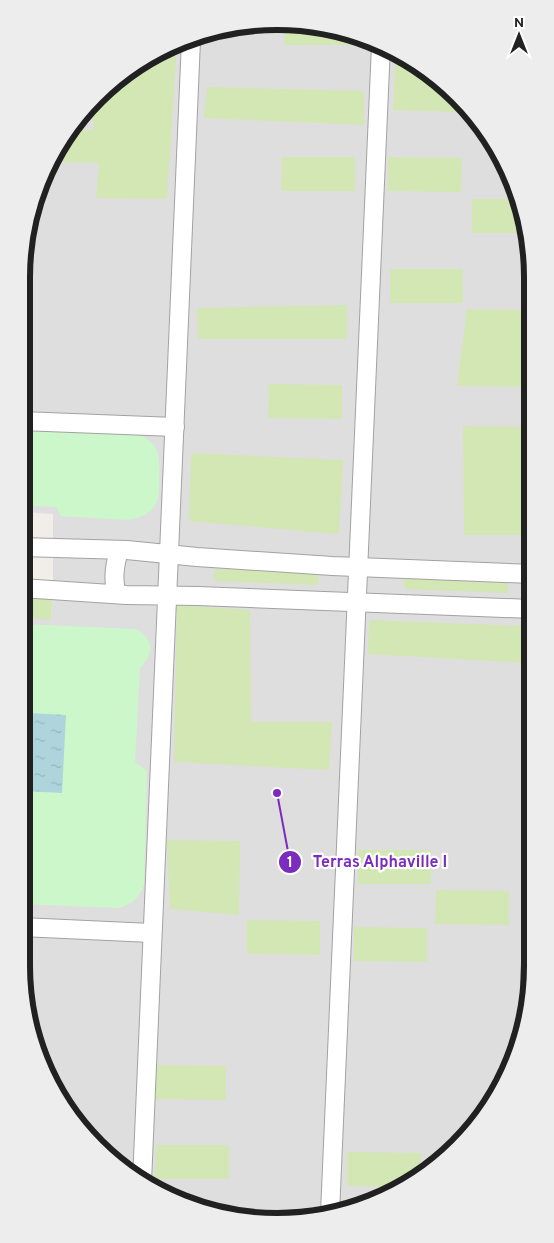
<svg xmlns="http://www.w3.org/2000/svg" width="554" height="1243" viewBox="0 0 554 1243" font-family="Overpass,sans-serif">
<defs>
<pattern id="water-ripples" width="26" height="14" patternUnits="userSpaceOnUse" patternTransform="scale(1.25)"><rect width="26" height="14" fill="#add5db"/><path d="M2 4q2-2 4 0t4 0M15 11q2-2 4 0t4 0" fill="none" stroke="#95b7bc"/></pattern>
</defs>
<rect width="100%" height="100%" fill="#f1ede9"/>
<!-- residential -->
<polygon fill="#dfdede" points="261,22 359,35 419,65 480,121 513,179 531,243 533,966 519,1048 469,1134 405,1188 311,1220 227,1217 149,1188 85,1134 35,1048 21,966 21,618 51,619 53,591 53,514 21,512 21,277 35,195 85,108 164,48"/>
<!-- grass -->
<g fill="#d2e7b3">
<polygon points="285,25 358,35 358,45 284,45"/>
<polygon points="177,44 167,199 96,198 99,163 54,162 72,130 93,130 94,101 164,48"/>
<polygon points="396,53 419,65 461,103 459,112 393,110"/>
<polygon points="207,87 364,91 364,125 204,118"/>
<polygon points="282,157 355,157 355,191 281,191"/>
<polygon points="388,157 462,158 461,192 388,191"/>
<polygon points="472,199 519,199 528,233 472,233"/>
<rect x="390" y="269" width="73" height="34"/>
<polygon points="347,305 347,339 198,339 197,308"/>
<polygon points="467,309 531,310 531,387 457,386"/>
<polygon points="269,384 342,385 342,419 268,418"/>
<polygon points="463,426 530,427 526,535 464,535"/>
<polygon points="191,453 343,460 339,534 189,521"/>
<polygon points="216,569 317,573 319,581 317,585 216,581 213,575"/>
<polygon points="406,576 506,581 509,587 507,593 406,589 403,583"/>
<polygon points="21,588 53,591 51,620 21,618"/>
<polygon points="177,605 250,610 251,722 332,722 329,770 174,762"/>
<polygon points="369,620 524,626 529,663 368,654"/>
<polygon points="167,840 240,841 239,915 170,909"/>
<rect x="358" y="850" width="73" height="34"/>
<polygon points="436,890 509,891 509,925 435,924"/>
<polygon points="247,920 320,921 320,955 247,954"/>
<polygon points="354,927 427,928 427,962 354,961"/>
<polygon points="153,1065 226,1066 226,1100 153,1099"/>
<polygon points="156,1145 229,1145 229,1179 155,1179"/>
<polygon points="347,1152 421,1153 420,1175 406,1187 347,1186"/>
</g>
<!-- park -->
<g fill="#cbf7ca">
<path d="M21 431 134 434C160 440 160 456 159 479 159 488 160 497 155 505 149 515 138 518 128 520L61 516 56 507 21 505Z"/>
<path d="M21 624 135 629C154 637 154 655 140 668L135 762 147 771 144 885C139 898 132 904 119 908L21 904Z"/>
</g>
<!-- water -->
<polygon fill="url(#water-ripples)" points="29,713 66,715 62,793 25,791"/>
<g fill="none" stroke-linecap="round" stroke-linejoin="round">
<!-- minor casing -->
<g stroke="#a2a2a2" stroke-width="20">
<g id="minor">
<polyline points="21,421 175,427"/>
<polyline points="21,547 127,550 197,557 332,566 532,574"/>
<polyline points="21,588 126,595 198,596 532,609"/>
<path d="M117 594C112 578 115 565 119 550"/>
<polyline points="21,927 152,933"/>
<polyline points="530,982 533,920"/>
<polyline points="142,1182 191,40"/>
<polyline points="330,1213 381,45"/>
</g>
</g>
<!-- minor -->
<use href="#minor" stroke="#fff" stroke-width="18"/>
</g>
<!-- crop -->
<path d="M0 0H554V1243H0ZM277 30H277A247 247 0 0 1 524 277V966A247 247 0 0 1 277 1213H277A247 247 0 0 1 30 966V277A247 247 0 0 1 277 30Z" fill="#ededed" fill-rule="evenodd"/>
<path fill="none" stroke="#212121" stroke-width="6" d="M277 30H277A247 247 0 0 1 524 277V966A247 247 0 0 1 277 1213H277A247 247 0 0 1 30 966V277A247 247 0 0 1 277 30Z"/>
<!-- callouts -->
<path fill="none" stroke="#7b2cbf" stroke-width="2" d="M277 793L290 862"/>
<g fill="#7b2cbf" stroke="#fff" stroke-width="2">
<circle cx="277" cy="793" r="5"/>
<circle cx="290" cy="862" r="12"/>
</g>
<g font-size="15" text-anchor="middle" font-weight="bold" fill="#fff">
<text x="290" y="867">1</text>
</g>
<g font-size="16" text-anchor="middle" font-weight="bold" fill="#7b2cbf" stroke="#fff" stroke-width="4.5" stroke-linejoin="round" paint-order="stroke">
<text x="380" y="867">Terras Alphaville I</text>
</g>
<!-- north arrow -->
<g transform="translate(519 35)" stroke="#ffffff" stroke-width="4" paint-order="stroke">
<path d="M0-4L9 19L0 12L-9 19Z" fill="#212121"/>
<text y="-8" font-size="14" font-weight="bold" text-anchor="middle" fill="#212121">N</text>
</g>
</svg>
